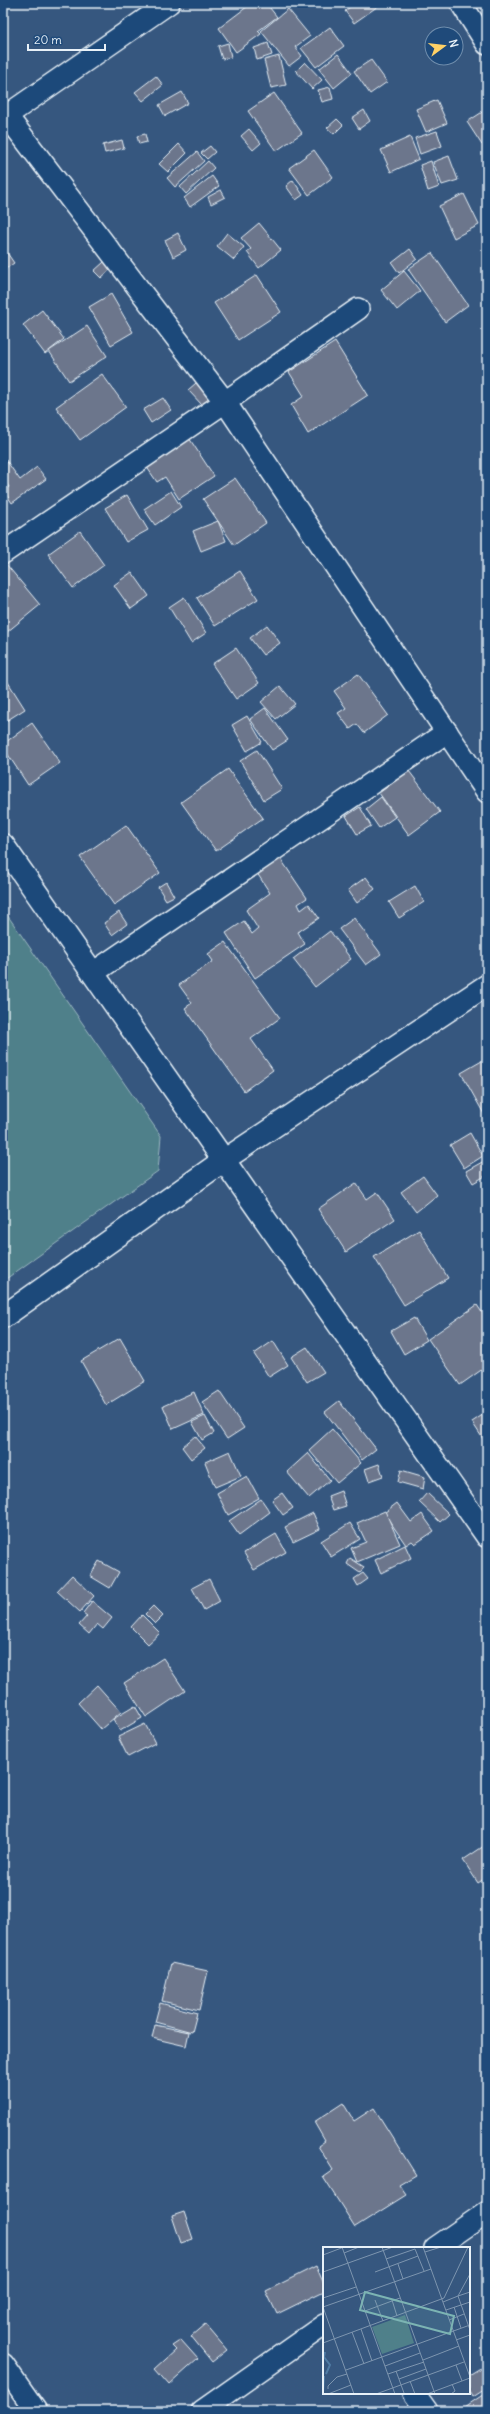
<svg xmlns="http://www.w3.org/2000/svg" width="490" height="2414" viewBox="0 0 490 2414" font-family="Delius,sans-serif">
<rect width="100%" height="100%" fill="#36577f"/>
<filter id="ink" filterUnits="userSpaceOnUse"><feTurbulence type="fractalNoise" baseFrequency=".025" numOctaves="2"/><feDisplacementMap in="SourceGraphic" scale="8" xChannelSelector="R" yChannelSelector="G"/><feConvolveMatrix kernelMatrix="1 2 1 2 8 2 1 2 1" color-interpolation-filters="sRGB"/></filter>
<g filter="url(#ink)">
<!-- green -->
<polygon fill="#4f808a" stroke="#9cb8c1" points="3,909 161,1136 158,1171 3,1281"/>
<!-- building -->
<g fill="#6c768c" stroke="#e8f1f8">
<polygon points="252,3 266,3 277,17 258,31 261,34 236,52 219,28"/>
<polygon points="355,3 381,3 381,4 354,23 345,11"/>
<polygon points="288,9 310,36 295,47 302,56 289,66 261,31"/>
<polygon points="330,27 344,46 316,67 301,48"/>
<polygon points="228,43 231,57 222,59 218,46"/>
<polygon points="268,43 272,55 257,60 254,48"/>
<polygon points="338,54 352,73 334,88 319,69"/>
<polygon points="279,56 286,85 271,88 264,60"/>
<polygon points="371,60 387,82 370,94 354,71"/>
<polygon points="305,62 322,80 312,89 296,71"/>
<polygon points="156,76 163,85 143,101 135,92"/>
<polygon points="330,87 333,99 322,102 318,90"/>
<polygon points="182,92 188,103 165,116 159,105"/>
<polygon points="274,93 302,133 276,151 248,111"/>
<polygon points="437,100 447,123 426,132 416,109"/>
<polygon points="487,109 487,142 482,145 467,122"/>
<polygon points="364,110 370,121 359,129 352,118"/>
<polygon points="337,119 343,125 334,134 327,128"/>
<polygon points="249,129 261,143 253,150 241,136"/>
<polygon points="437,131 442,146 420,154 415,138"/>
<polygon points="145,134 147,142 139,144 137,136"/>
<polygon points="410,137 419,159 391,172 381,150"/>
<polygon points="122,140 124,148 105,153 103,145"/>
<polygon points="179,144 187,153 168,172 159,164"/>
<polygon points="210,146 215,152 207,159 201,153"/>
<polygon points="314,150 333,177 309,195 289,168"/>
<polygon points="197,152 204,161 175,187 167,178"/>
<polygon points="449,156 458,180 442,185 433,162"/>
<polygon points="208,161 214,168 186,194 180,187"/>
<polygon points="431,161 439,187 428,191 420,165"/>
<polygon points="212,176 219,186 190,207 184,198"/>
<polygon points="293,180 303,195 296,200 286,186"/>
<polygon points="221,190 225,197 211,204 208,197"/>
<polygon points="464,194 479,225 454,238 439,206"/>
<polygon points="259,223 281,250 259,268 247,252 251,249 241,238"/>
<polygon points="178,233 186,250 173,257 165,240"/>
<polygon points="227,233 244,247 234,260 217,246"/>
<polygon points="3,247 14,263 3,271"/>
<polygon points="410,249 417,259 399,273 392,263"/>
<polygon points="432,253 468,305 445,322 408,269"/>
<polygon points="104,262 111,269 101,278 94,271"/>
<polygon points="404,271 420,291 397,310 381,290"/>
<polygon points="257,275 281,312 238,340 214,303"/>
<polygon points="111,294 133,332 111,345 89,307"/>
<polygon points="42,310 64,339 45,354 23,325"/>
<polygon points="87,326 107,356 69,381 49,351"/>
<polygon points="335,342 368,395 308,434 291,405 304,396 289,372"/>
<polygon points="102,374 126,407 80,440 56,407"/>
<polygon points="196,383 211,399 203,406 188,390"/>
<polygon points="163,398 171,410 151,423 143,410"/>
<polygon points="189,438 214,476 179,499 165,477 157,482 146,466"/>
<polygon points="3,456 20,480 37,467 46,479 12,503 4,491 9,487 3,478"/>
<polygon points="235,478 266,523 234,545 203,499"/>
<polygon points="171,491 181,507 155,525 144,509"/>
<polygon points="127,495 148,530 126,542 105,508"/>
<polygon points="218,521 226,541 201,551 193,531"/>
<polygon points="80,531 104,565 73,588 48,554"/>
<polygon points="6,564 40,605 7,632 3,627 3,567"/>
<polygon points="240,571 258,599 215,626 197,598"/>
<polygon points="132,572 149,596 131,609 114,585"/>
<polygon points="184,597 206,633 191,643 169,607"/>
<polygon points="267,625 280,643 263,655 250,638"/>
<polygon points="236,648 259,683 236,699 212,664"/>
<polygon points="358,674 388,715 364,733 357,724 350,729 338,713 346,708 334,691"/>
<polygon points="6,679 25,709 3,723 3,680"/>
<polygon points="280,686 295,704 276,719 261,702"/>
<polygon points="265,708 288,740 272,750 250,719"/>
<polygon points="247,716 262,742 247,751 232,725"/>
<polygon points="32,723 60,763 28,785 3,747 3,744"/>
<polygon points="257,750 282,789 264,800 240,761"/>
<polygon points="228,769 263,818 216,851 181,802"/>
<polygon points="409,771 440,812 409,835 379,793"/>
<polygon points="381,797 395,817 379,828 366,809"/>
<polygon points="360,807 371,826 357,834 346,816"/>
<polygon points="126,825 160,873 114,905 80,857"/>
<polygon points="278,855 307,898 298,904 301,910 309,904 319,918 298,932 305,944 255,978 226,933 244,921 252,934 258,929 246,910 270,893 255,870"/>
<polygon points="366,877 375,889 357,903 348,890"/>
<polygon points="166,882 174,896 166,900 158,887"/>
<polygon points="415,886 424,902 399,918 389,902"/>
<polygon points="119,912 127,924 112,935 104,923"/>
<polygon points="354,918 381,954 366,965 339,929"/>
<polygon points="330,931 351,959 315,987 293,959"/>
<polygon points="225,942 280,1018 251,1039 273,1070 244,1091 185,1008 192,1003 179,985 213,961 208,954"/>
<polygon points="487,1058 487,1112 484,1114 461,1073"/>
<polygon points="470,1133 483,1156 464,1168 450,1145"/>
<polygon points="484,1161 487,1166 487,1175 473,1183 466,1171"/>
<polygon points="423,1176 437,1195 416,1212 401,1192"/>
<polygon points="356,1183 367,1199 377,1192 395,1219 346,1252 318,1209"/>
<polygon points="419,1230 448,1278 404,1305 374,1257"/>
<polygon points="477,1305 487,1320 487,1366 460,1385 428,1339"/>
<polygon points="414,1318 427,1340 404,1354 391,1331"/>
<polygon points="120,1338 145,1381 106,1405 81,1361"/>
<polygon points="273,1341 288,1365 269,1377 254,1354"/>
<polygon points="307,1347 324,1372 307,1382 291,1357"/>
<polygon points="219,1391 244,1428 227,1439 202,1402"/>
<polygon points="194,1392 204,1415 173,1429 163,1406"/>
<polygon points="339,1401 376,1449 362,1460 325,1412"/>
<polygon points="487,1412 487,1445 472,1422"/>
<polygon points="205,1416 214,1433 202,1440 192,1422"/>
<polygon points="332,1429 361,1463 337,1483 309,1450"/>
<polygon points="195,1436 205,1448 191,1459 182,1447"/>
<polygon points="230,1451 241,1476 215,1487 205,1462"/>
<polygon points="308,1453 330,1480 309,1498 287,1472"/>
<polygon points="379,1464 383,1476 369,1481 365,1469"/>
<polygon points="401,1470 425,1477 423,1489 398,1482"/>
<polygon points="247,1476 259,1498 228,1515 217,1493"/>
<polygon points="341,1491 346,1506 333,1510 328,1496"/>
<polygon points="282,1493 293,1508 283,1515 272,1500"/>
<polygon points="427,1493 449,1514 440,1522 419,1502"/>
<polygon points="261,1499 270,1512 239,1535 229,1521"/>
<polygon points="397,1503 411,1522 422,1514 434,1531 415,1544 412,1541 406,1545 384,1513"/>
<polygon points="385,1511 400,1544 357,1562 351,1548 366,1542 357,1523"/>
<polygon points="313,1513 320,1529 293,1542 285,1527"/>
<polygon points="350,1523 360,1539 331,1557 321,1541"/>
<polygon points="276,1534 286,1552 254,1570 244,1553"/>
<polygon points="405,1545 411,1558 381,1573 375,1560"/>
<polygon points="350,1558 364,1567 360,1573 347,1564"/>
<polygon points="99,1561 119,1572 110,1588 90,1576"/>
<polygon points="363,1573 368,1579 358,1586 354,1579"/>
<polygon points="72,1575 94,1596 80,1612 57,1591"/>
<polygon points="209,1579 220,1601 204,1610 192,1588"/>
<polygon points="92,1601 112,1618 103,1629 97,1624 89,1634 79,1625 87,1616 83,1613"/>
<polygon points="153,1606 163,1616 155,1624 145,1614"/>
<polygon points="142,1615 160,1633 148,1644 131,1627"/>
<polygon points="163,1658 185,1691 146,1717 124,1683"/>
<polygon points="97,1685 121,1712 101,1729 78,1703"/>
<polygon points="135,1706 142,1718 120,1731 113,1719"/>
<polygon points="145,1724 155,1743 128,1757 118,1737"/>
<polygon points="487,1844 487,1877 478,1883 463,1860"/>
<polygon points="171,1963 208,1971 199,2010 162,2001"/>
<polygon points="160,2003 197,2013 192,2032 155,2022"/>
<polygon points="155,2025 189,2032 186,2046 152,2038"/>
<polygon points="343,2103 354,2121 374,2108 416,2175 399,2185 406,2195 355,2227 323,2177 333,2170 318,2146 325,2141 314,2122"/>
<polygon points="184,2212 193,2239 181,2243 172,2216"/>
<polygon points="316,2266 324,2284 324,2291 277,2314 266,2291"/>
<polygon points="205,2324 227,2350 212,2362 191,2336"/>
<polygon points="181,2340 198,2359 169,2385 155,2369 176,2350 172,2346"/>
<polygon points="487,2364 487,2388 473,2397 469,2390 469,2375"/>
<polygon points="487,2392 487,2411 459,2411"/>
</g>
<g fill="none" stroke-linecap="round" stroke-linejoin="round">
<!-- street casing -->
<g stroke="#e8f1f8" stroke-width="24">
<g id="street">
<polyline points="461,3 487,44"/>
<polyline points="7,116 225,402 487,792"/>
<polyline points="3,118 169,3"/>
<polyline points="3,553 225,402 358,309"/>
<polyline points="93,973 447,732"/>
<polyline points="224,1160 487,985"/>
<polyline points="435,2248 487,2212"/>
<polyline points="3,2364 36,2411"/>
<polyline points="414,2393 427,2411"/>
<polyline points="202,2411 324,2325"/>
</g>
</g>
<!-- secondary casing -->
<g stroke="#e8f1f8" stroke-width="25">
<g id="secondary">
<polyline points="3,845 487,1536"/>
<polyline points="3,1317 224,1160"/>
</g>
</g>
<!-- street -->
<use href="#street" stroke="#1f4a7a" stroke-width="21"/>
<!-- secondary -->
<use href="#secondary" stroke="#1f4a7a" stroke-width="22"/>
</g>
</g>
<!-- overview -->
<g transform="translate(323 2247)">
<rect width="147" height="147" fill="#36577f"/>
<path d="M82 68 91 96 59 107 49 80Z" fill="#4f808a"/>
<path fill="none" stroke="#507ca5" stroke-width="2" d="M2 105 1 110 7 118 3 127M0 145 1 129"/>
<path fill="none" stroke="#7d95af" stroke-width="1" d="M19 0 72 147M59 0 112 147M100 0 147 130M102 5 118 0M21 6 36 0M0 8 21 0M63 12 92 2 101 24M75 17 80 32M0 25 70 0M52 25 95 9M147 45 135 49 147 83M0 51 33 40M52 53 60 74M69 53 74 69M120 55 135 49 147 27M0 60 108 22M0 60 31 147M131 60 138 81M123 63 147 55M42 64 77 51M126 73 141 67M38 82 49 114M29 85 41 117M133 93 147 88M0 96 121 51 145 0M100 113 136 99M0 114V129M133 118 139 134M62 119 97 106M23 123 147 78M73 124 81 146M65 127 101 115M76 132 103 122M87 134 92 147M5 142V139L14 130 24 127M5 147 28 138M53 147 141 115M104 147 147 131M128 147 132 144 129 137"/>
<path fill="#7cb4b3" fill-opacity="0.15" stroke="#7cb4b3" stroke-width="2" d="M42 45 131 69 127 87 37 63Z"/>
<rect width="147" height="147" fill="none" stroke="#e8f1f8" stroke-width="2"/>
</g>
<!-- margin -->
<rect width="490" height="2414" fill="none" stroke="#1f4a7a" stroke-width="16"/>
<rect x="8" y="8" width="474" height="2398" fill="none" stroke="#e8f1f8" stroke-width="1.5" filter="url(#ink)"/>
<!-- north arrow -->
<g transform="translate(444 46) rotate(75)"><circle r="19" fill="#1f4a7a" stroke="#6f8dac"/>
<path d="M0-3L7 15L0 10L-7 15Z" fill="#ffd166"/>
<text y="-6" font-size="11" font-weight="bold" text-anchor="middle" fill="#e8f1f8">N</text>
</g>
<!-- scale -->
<path d="M28 44v6h77v-6" fill="none" stroke="#e8f1f8" stroke-width="2"/>
<text x="34" y="44" font-size="12" fill="#e8f1f8" stroke="#1f4a7a" stroke-width="3" paint-order="stroke">20 m</text>
</svg>
